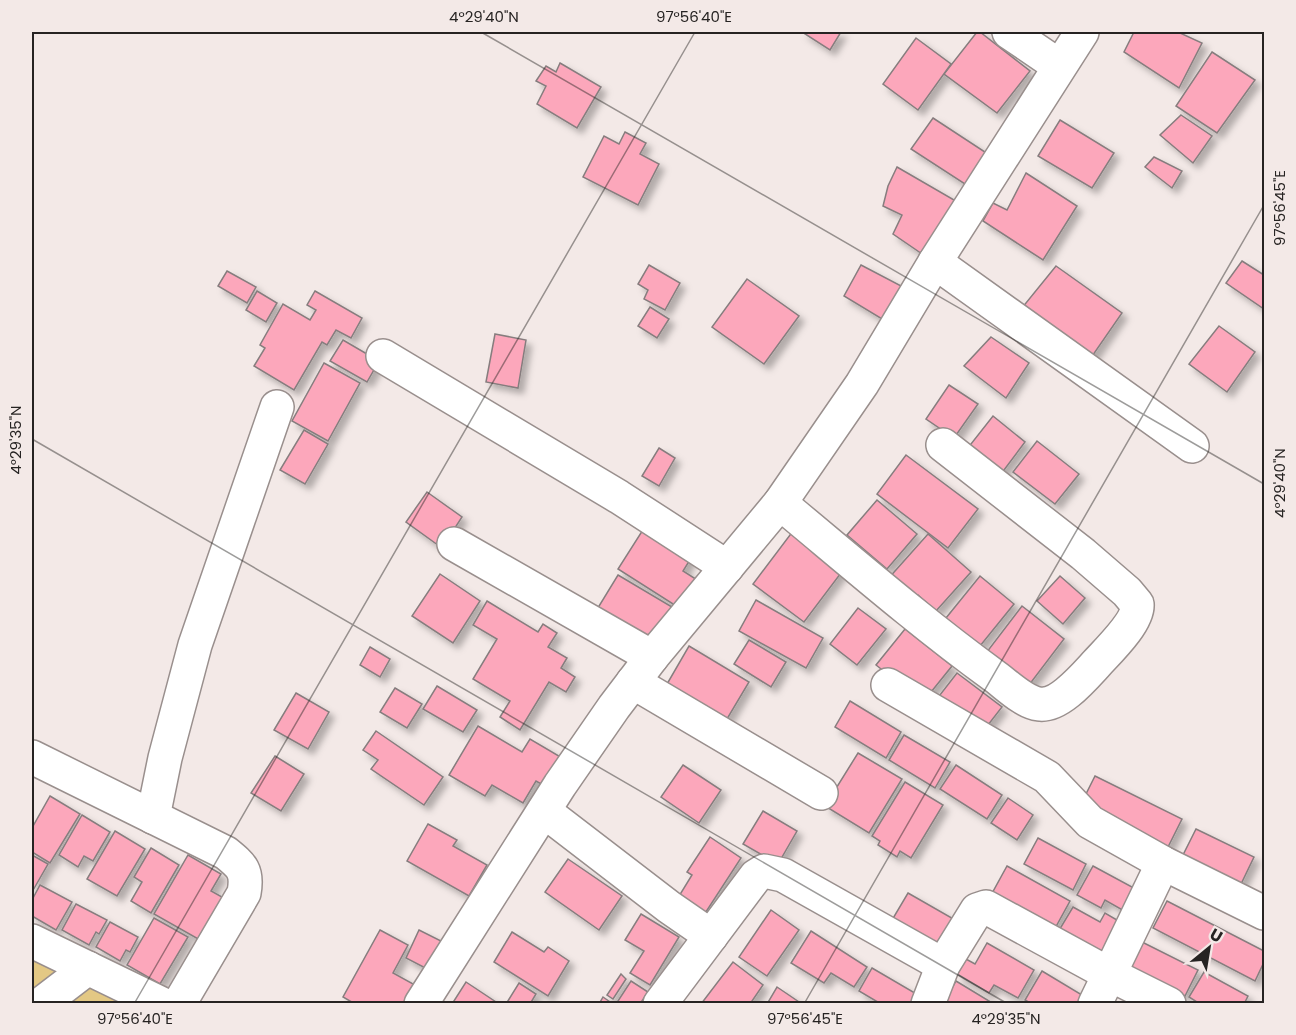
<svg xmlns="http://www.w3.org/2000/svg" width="1296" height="1035" viewBox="0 0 1296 1035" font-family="Poppins,sans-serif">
<defs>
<filter id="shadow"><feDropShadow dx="5.5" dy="5.5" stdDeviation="3" flood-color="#0004"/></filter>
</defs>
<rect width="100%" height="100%" fill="#f3e9e7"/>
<!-- green -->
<polygon fill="#e3c884" points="32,954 134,1003 32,1003"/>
<!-- building -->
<g fill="#fca7bb" stroke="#867d7e" stroke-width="1.5" filter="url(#shadow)">
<polygon points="802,32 841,32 830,50"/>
<polygon points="977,32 980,32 1030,71 997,113 944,74"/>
<polygon points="1134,32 1178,32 1202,43 1179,88 1124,52"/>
<polygon points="916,38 951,64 918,110 883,84"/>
<polygon points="1212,52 1255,80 1217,133 1176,106"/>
<polygon points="560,63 601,87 577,128 537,104 546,86 536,81 546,66 556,72"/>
<polygon points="1181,115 1212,136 1193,163 1160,135"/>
<polygon points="933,118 988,154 968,186 911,149"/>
<polygon points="1060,120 1114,153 1092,188 1038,156"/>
<polygon points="625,132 646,143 640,154 659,164 638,205 583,177 604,136 619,144"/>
<polygon points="1154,157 1182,171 1172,188 1145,167"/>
<polygon points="897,167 961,204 928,258 893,234 902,215 883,206 888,186"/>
<polygon points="1026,173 1077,206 1043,260 983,221 993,203 1007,210"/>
<polygon points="1242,261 1264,275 1264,309 1226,283"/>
<polygon points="649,265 680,283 665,310 644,299 648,290 638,284"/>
<polygon points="861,265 905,288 887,322 844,296"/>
<polygon points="1056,266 1122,313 1086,365 1017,314"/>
<polygon points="227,271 256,287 247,303 218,286"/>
<polygon points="747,279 799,316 764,364 712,327"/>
<polygon points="257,291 277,303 266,322 246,310"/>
<polygon points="315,291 362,318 351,338 336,330 327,345 322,342 294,390 254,366 265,348 260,345 283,304 310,320 316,310 307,305"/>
<polygon points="650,307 669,319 657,338 638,326"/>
<polygon points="1219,326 1255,352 1227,392 1189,364"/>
<polygon points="495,334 526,340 518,388 486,382"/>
<polygon points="991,337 1029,363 1006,398 964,366"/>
<polygon points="343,340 379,361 367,382 330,361"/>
<polygon points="324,363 360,383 328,441 292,421"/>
<polygon points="949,385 978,404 954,438 926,419"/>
<polygon points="993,416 1025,442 1001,474 967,449"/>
<polygon points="304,430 328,444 305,484 280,470"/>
<polygon points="1037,441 1079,474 1055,504 1013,472"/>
<polygon points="659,448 675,458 659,486 642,476"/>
<polygon points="906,455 978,509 948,548 877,494"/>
<polygon points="427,492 462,517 442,548 406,522"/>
<polygon points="877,500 917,534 887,569 847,535"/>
<polygon points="646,525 693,555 683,571 702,583 684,611 618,569"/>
<polygon points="793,531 844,569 804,622 753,584"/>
<polygon points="928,534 971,572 936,611 918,595 912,602 887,580"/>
<polygon points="440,574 480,601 453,643 412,616"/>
<polygon points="618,575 672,607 651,643 596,611"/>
<polygon points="980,576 1014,604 980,646 946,618"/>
<polygon points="1060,576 1085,598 1063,624 1037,601"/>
<polygon points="756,600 823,638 806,668 739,631"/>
<polygon points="487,601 538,632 543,624 557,633 548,647 567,658 561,668 575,677 566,692 549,682 520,730 500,717 510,701 473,679 497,639 473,625"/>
<polygon points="1022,606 1064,639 1026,689 983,657"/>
<polygon points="858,608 886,629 857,665 830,644"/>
<polygon points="905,629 952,666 923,702 876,665"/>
<polygon points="749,640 786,662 771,687 734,664"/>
<polygon points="689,646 749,682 727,719 667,684"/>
<polygon points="370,647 390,659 380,677 360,665"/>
<polygon points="957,673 1002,707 981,734 936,700"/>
<polygon points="437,686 477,710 463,732 423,709"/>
<polygon points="395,688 422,704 407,728 380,712"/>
<polygon points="296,693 329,712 308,749 274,730"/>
<polygon points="850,701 901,732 886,758 835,727"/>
<polygon points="478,726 522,752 530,739 569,762 552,790 536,781 523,803 492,785 485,796 449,775"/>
<polygon points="376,731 443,777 424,805 371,769 378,760 363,750"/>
<polygon points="904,735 950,762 935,788 889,760"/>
<polygon points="858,753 902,779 869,833 825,806"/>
<polygon points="275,756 304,774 281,811 251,793"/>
<polygon points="683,765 721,790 699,823 661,797"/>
<polygon points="956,765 1002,795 987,819 940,789"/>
<polygon points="1095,776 1182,819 1168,847 1081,804"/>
<polygon points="905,782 943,805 911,858 900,851 897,857 878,845 880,841 872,836"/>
<polygon points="50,796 80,814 50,863 32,852 32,828"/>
<polygon points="1008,798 1033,815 1017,840 991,823"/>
<polygon points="763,811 797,831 778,864 743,844"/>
<polygon points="82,815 110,832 93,861 84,856 78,867 59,855"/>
<polygon points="428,824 457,840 453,846 487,865 469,896 407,861"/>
<polygon points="1196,829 1254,857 1241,884 1183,855"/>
<polygon points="115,831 145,849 117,896 87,879"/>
<polygon points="710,837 741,858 702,918 676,901 692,875 687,872"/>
<polygon points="1038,838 1086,864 1073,890 1024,864"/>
<polygon points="151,848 179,865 151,913 131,901 142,882 134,877"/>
<polygon points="32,855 48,864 32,892"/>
<polygon points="188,855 221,874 211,891 231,902 207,944 154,914"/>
<polygon points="568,859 622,896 599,930 545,892"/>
<polygon points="1007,866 1070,901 1053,932 990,897"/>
<polygon points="1093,866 1145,894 1133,916 1105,900 1101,908 1077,895"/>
<polygon points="40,885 72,902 56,930 32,916 32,900"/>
<polygon points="908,893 957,921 941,949 892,920"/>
<polygon points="1167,901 1264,951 1264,962 1255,981 1153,928"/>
<polygon points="76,904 107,920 99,934 96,932 89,945 62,930"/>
<polygon points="1073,907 1100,922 1105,913 1129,927 1109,962 1058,932"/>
<polygon points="771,910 799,930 767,976 739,957"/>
<polygon points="641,914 679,937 650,985 630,973 644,951 625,940"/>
<polygon points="154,918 188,937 160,984 127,965"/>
<polygon points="110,922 138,937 130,952 126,950 120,961 96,947"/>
<polygon points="380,930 408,945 393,973 415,985 405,1004 355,1004 343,997"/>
<polygon points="419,930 447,944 433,972 406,958"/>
<polygon points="811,931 867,967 854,987 831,973 824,983 791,963"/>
<polygon points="512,932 544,952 548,947 569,961 548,996 494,962"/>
<polygon points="1142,942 1198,970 1185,996 1128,968"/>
<polygon points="987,943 1034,970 1018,998 994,985 989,993 957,974 966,959 975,964"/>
<polygon points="733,962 763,985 750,1004 701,1004"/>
<polygon points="872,968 920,996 916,1004 881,1004 859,991"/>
<polygon points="1042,971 1092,1001 1091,1004 1032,1004 1025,1000"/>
<polygon points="1204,972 1248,996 1244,1004 1200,1004 1189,997"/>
<polygon points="621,974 626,979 613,999 607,995"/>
<polygon points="631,981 648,992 640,1004 616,1004"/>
<polygon points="956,981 994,1004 943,1004"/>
<polygon points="466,982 499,1004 452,1004"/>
<polygon points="519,983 536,994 530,1004 506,1004"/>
<polygon points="777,987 802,1004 767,1004"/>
<polygon points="603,997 613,1004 599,1004"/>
</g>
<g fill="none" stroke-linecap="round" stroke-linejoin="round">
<!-- minor casing -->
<g stroke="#998f8d" stroke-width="36">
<g id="minor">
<polyline points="1009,32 1059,66"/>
<polyline points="935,262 1192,446"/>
<polyline points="383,356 619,497 727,567"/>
<path d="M780 503C850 561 919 621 993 675 1006 684 1023 702 1039 704 1059 707 1084 677 1097 663 1108 651 1139 621 1137 604L1127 592 1083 554 943 445"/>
<polyline points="454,544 652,657"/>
<polyline points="633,682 821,793"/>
<polyline points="888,685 1047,777 1090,822 1163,863 1264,913"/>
<path d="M32 757 226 853C242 866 248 871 244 893L179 1004"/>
<polyline points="544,811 669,907 711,936"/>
<polyline points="153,817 165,758 195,645 277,407"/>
<polyline points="32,941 162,1004"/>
<polyline points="41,1004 88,968"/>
<polyline points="421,1004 560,785 614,707 652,657 780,503 862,384 935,262 1082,32"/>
<polyline points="660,1004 756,876 764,871 783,875 943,965"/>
<polyline points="928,1004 943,965 977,910 986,907 1109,974 1169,1004"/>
<polyline points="1095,1004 1163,863"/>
</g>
</g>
<!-- minor -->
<use href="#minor" stroke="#fff" stroke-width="33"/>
</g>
<!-- ticks -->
<path fill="none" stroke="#262322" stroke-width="1.5" stroke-opacity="0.45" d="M481 32 1264 484M32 439 1008 1004M134 1004 695 32M804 1004 1264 205"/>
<!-- border -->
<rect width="1296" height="1035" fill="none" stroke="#f3e9e7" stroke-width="66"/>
<!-- north arrow -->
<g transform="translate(1209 948) rotate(30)" stroke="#f3e9e7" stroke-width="4.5" paint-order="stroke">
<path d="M0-4.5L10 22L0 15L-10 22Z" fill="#262322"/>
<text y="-9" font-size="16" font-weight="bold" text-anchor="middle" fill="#262322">U</text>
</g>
<rect x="33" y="33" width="1230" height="969" fill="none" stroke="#262322" stroke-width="2"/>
<g font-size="15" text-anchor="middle" fill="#262322">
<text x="484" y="22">4°29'40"N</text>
<text x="694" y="22">97°56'40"E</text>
<text transform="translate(1280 208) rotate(-90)" y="5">97°56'45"E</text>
<text transform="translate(16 440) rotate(-90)" y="5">4°29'35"N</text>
<text transform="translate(1280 483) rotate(-90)" y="5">4°29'40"N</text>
<text x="135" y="1024">97°56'40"E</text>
<text x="805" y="1024">97°56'45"E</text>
<text x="1006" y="1024">4°29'35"N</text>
</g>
</svg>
